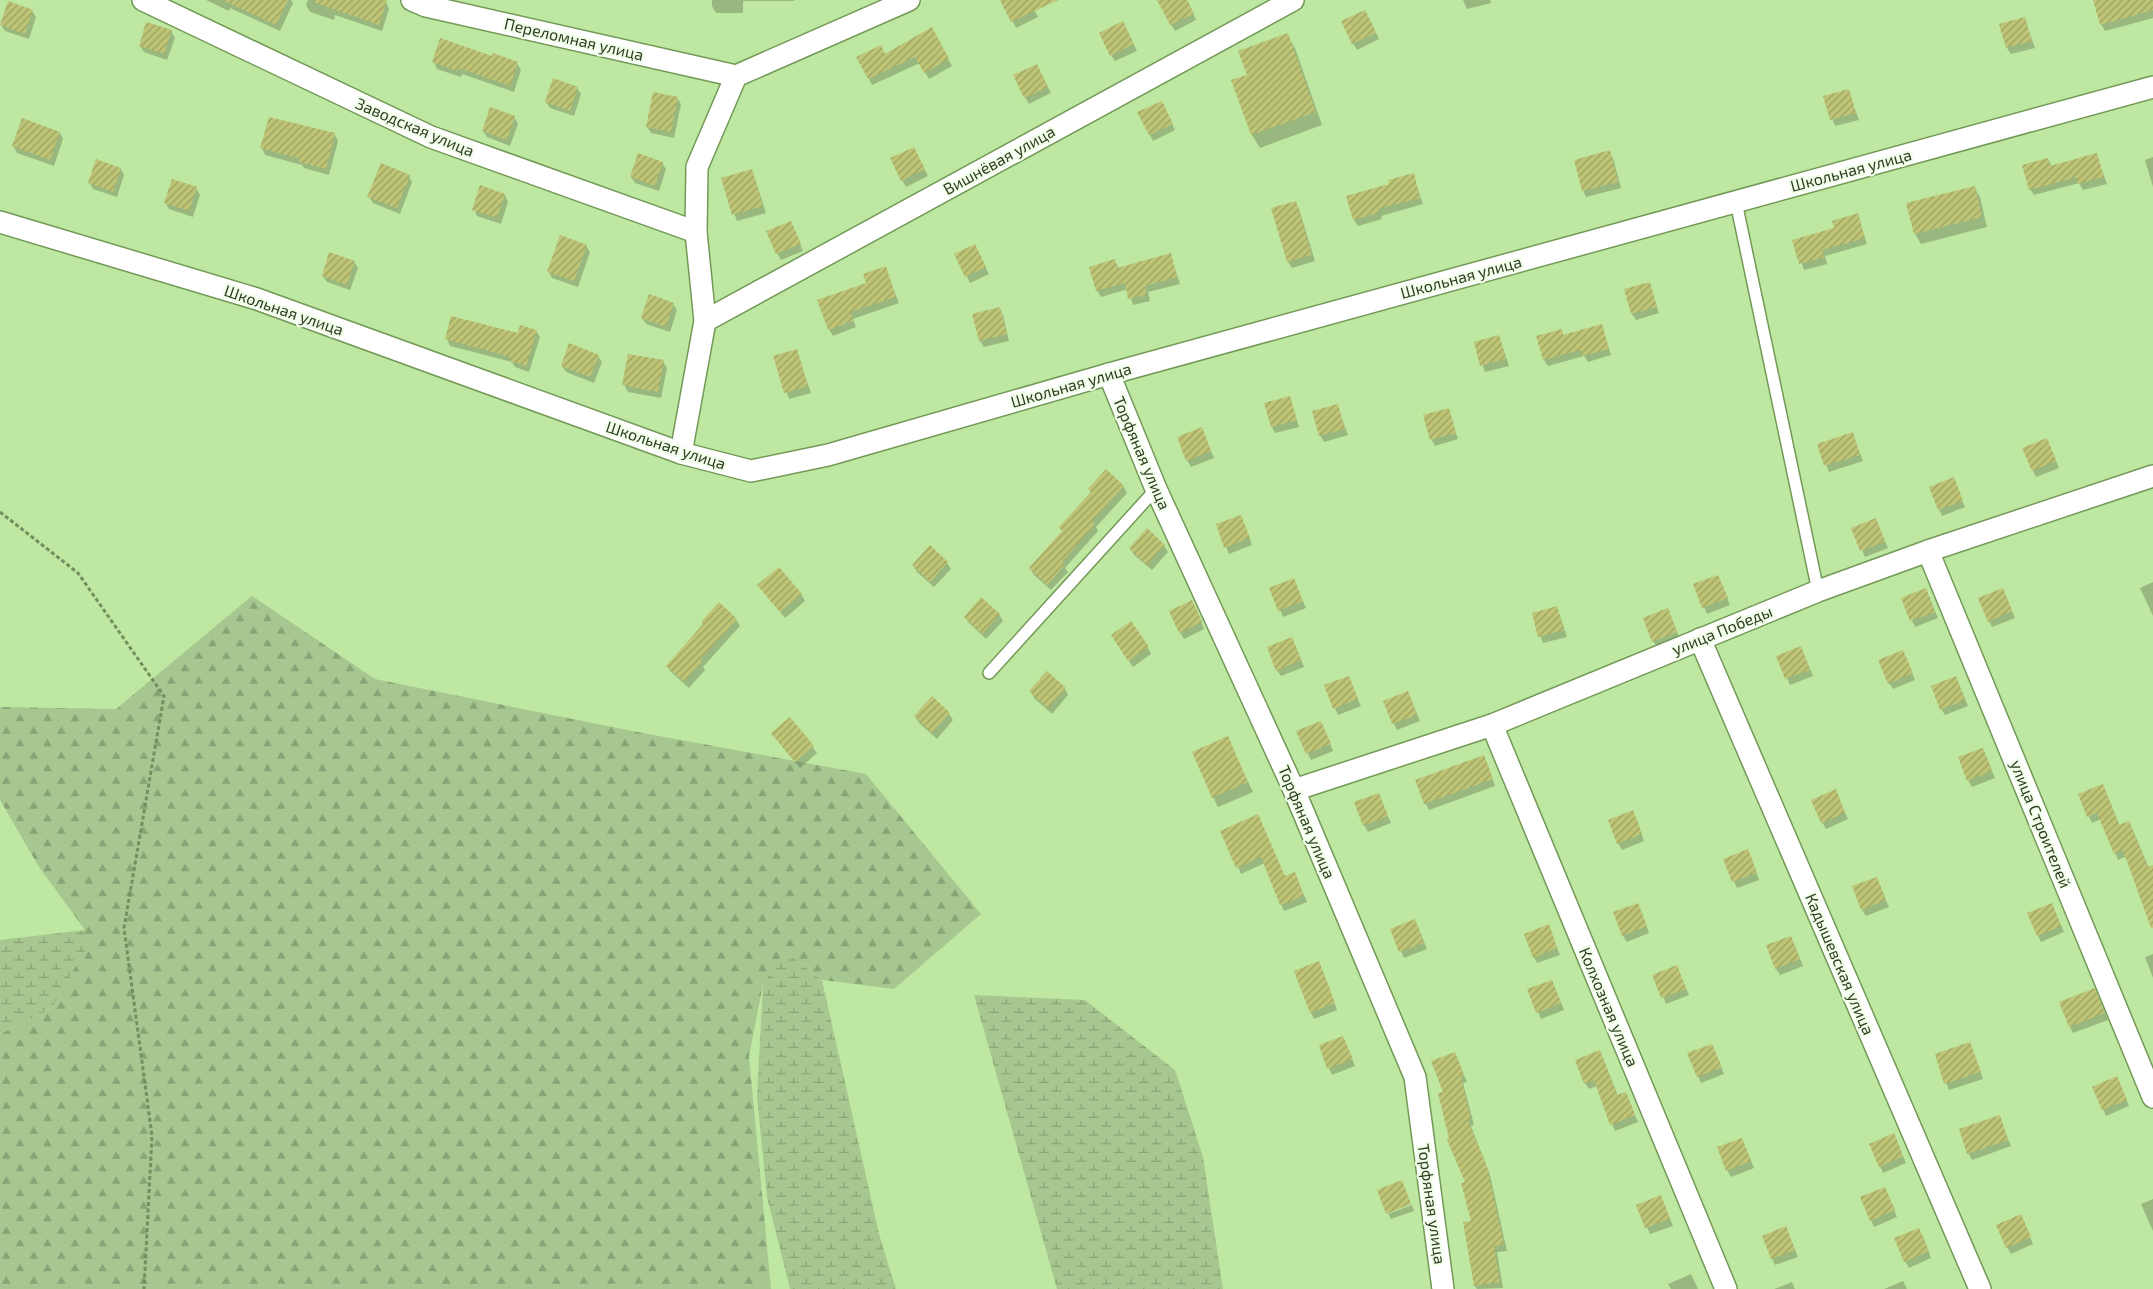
<svg xmlns="http://www.w3.org/2000/svg" width="2153" height="1289" viewBox="0 0 2153 1289" font-family="'Exo 2',sans-serif">
<defs>
<pattern id="forest-firs" width="22" height="20" patternUnits="userSpaceOnUse" patternTransform="scale(1.25)"><rect width="22" height="20" fill="#a7c790"/><path d="M5 1l3.5 6h-7zM16 11l3.5 6h-7z" fill="#88a375"/></pattern>
<pattern id="wetland-marsh" width="20" height="14" patternUnits="userSpaceOnUse" patternTransform="scale(1.25)"><rect width="20" height="14" fill="#a7c790"/><path d="M1 5h8M5 5V1M11 12h8M15 12V8" fill="none" stroke="#88a375"/></pattern>
<pattern id="building-hatch" width="6" height="6" patternUnits="userSpaceOnUse" patternTransform="scale(1.25)"><rect width="6" height="6" fill="#bec576"/><path d="M-1 1l2-2M0 6l6-6M5 7l2-2" fill="none" stroke="#9ba160"/></pattern>
</defs>
<rect width="100%" height="100%" fill="#bee7a1"/>
<!-- forest -->
<polygon fill="url(#forest-firs)" points="252,596 375,679 632,731 866,774 981,914 894,989 822,980 785,951 763,984 749,1056 771,1289 0,1289 0,1034 52,1008 85,930 39,867 0,800 0,707 116,709"/>
<!-- wetland -->
<g fill="url(#wetland-marsh)">
<polygon points="85,930 85,950 52,1008 0,1034 0,940"/>
<polygon points="785,951 822,980 879,1234 896,1289 790,1289 767,1197 757,1097 763,984"/>
<polygon points="974,995 1085,1000 1175,1070 1203,1157 1223,1289 1057,1289"/>
</g>
<!-- shadow -->
<g fill="#0003">
<polygon points="206,0 291,0 293,3 280,31 230,8 229,11"/>
<polygon points="308,0 380,0 386,2 389,9 382,31 335,15 334,20 310,12 306,5"/>
<polygon points="712,0 794,0 794,1 743,1 743,13 716,13 712,6"/>
<polygon points="1002,0 1029,0 1038,17 1016,28"/>
<polygon points="1166,0 1187,0 1196,20 1175,31 1171,25"/>
<polygon points="1463,0 1490,0 1491,3 1467,9"/>
<polygon points="2100,0 2153,0 2153,18 2105,31 2101,24"/>
<polygon points="32,11 36,17 29,39 5,31 1,25"/>
<polygon points="1369,18 1379,39 1357,50 1353,43"/>
<polygon points="2024,18 2035,48 2011,54 2007,48"/>
<polygon points="931,29 952,66 929,79 920,63 872,85 858,57 885,56"/>
<polygon points="1126,29 1137,51 1115,61 1111,55"/>
<polygon points="171,31 175,38 167,60 144,52 140,46"/>
<polygon points="1287,35 1295,48 1322,125 1260,148 1252,135 1248,75"/>
<polygon points="493,58 517,63 521,70 514,92 462,74 461,77 437,69 434,62"/>
<polygon points="1040,72 1051,93 1029,104 1025,97"/>
<polygon points="577,88 581,94 574,116 550,108 546,102"/>
<polygon points="1848,90 1859,120 1835,126 1825,97"/>
<polygon points="677,98 681,104 674,138 651,133 647,127"/>
<polygon points="1165,109 1175,130 1153,141 1150,135"/>
<polygon points="514,117 518,124 510,146 487,137 483,131"/>
<polygon points="60,133 63,139 54,166 17,153 13,146"/>
<polygon points="335,135 338,141 329,175 304,168 302,165 265,155 262,148"/>
<polygon points="1609,152 1613,158 1621,188 1586,197 1583,190"/>
<polygon points="2096,154 2107,184 2083,190 2079,183 2034,195 2030,189 2048,159 2052,167"/>
<polygon points="917,155 928,176 906,187 902,180"/>
<polygon points="2153,157 2153,187 2145,160"/>
<polygon points="662,163 666,169 659,191 635,183 631,177"/>
<polygon points="121,169 124,175 117,197 93,189 90,183"/>
<polygon points="752,170 766,213 737,221 722,179"/>
<polygon points="1413,175 1423,204 1381,216 1382,219 1358,226 1354,220 1390,185"/>
<polygon points="409,176 412,182 400,214 373,203 369,197"/>
<polygon points="1974,187 1980,197 1987,227 1921,244 1915,234"/>
<polygon points="196,188 200,195 193,217 169,209 165,202"/>
<polygon points="505,195 508,202 501,224 477,216 474,209"/>
<polygon points="1295,202 1299,209 1315,261 1292,268 1288,262 1273,209"/>
<polygon points="1857,215 1867,244 1825,256 1827,264 1804,270 1794,241 1836,229"/>
<polygon points="794,229 803,251 781,260 777,253"/>
<polygon points="586,246 590,252 578,287 552,278 549,272"/>
<polygon points="978,252 989,274 970,283 956,255"/>
<polygon points="1170,254 1180,284 1148,292 1150,301 1133,305 1128,289 1101,297 1097,290 1115,261 1119,269"/>
<polygon points="354,262 358,268 350,290 327,282 323,276"/>
<polygon points="885,268 899,303 853,319 856,327 833,336 829,329 868,283"/>
<polygon points="1649,284 1659,313 1636,320 1632,314"/>
<polygon points="673,304 677,310 670,332 646,324 642,318"/>
<polygon points="999,309 1003,315 1009,341 984,347 980,341 973,315"/>
<polygon points="1601,326 1611,355 1588,362 1584,356 1548,366 1544,360 1561,330 1564,336"/>
<polygon points="536,331 540,337 529,372 515,367 512,362 450,346 447,339 519,334"/>
<polygon points="1499,336 1509,366 1485,372 1475,343"/>
<polygon points="796,351 811,393 789,399 775,357"/>
<polygon points="598,356 602,362 594,383 566,372 562,366"/>
<polygon points="663,361 667,368 661,398 628,392 624,385"/>
<polygon points="1289,397 1299,427 1275,433 1272,427"/>
<polygon points="1337,406 1348,435 1324,442 1320,435"/>
<polygon points="1448,410 1458,439 1435,446 1431,439"/>
<polygon points="1201,429 1214,458 1191,467 1187,460"/>
<polygon points="1852,434 1863,461 1829,472 1818,445"/>
<polygon points="2050,446 2059,468 2036,477 2033,471"/>
<polygon points="1953,479 1965,507 1942,516 1930,487"/>
<polygon points="1123,486 1127,493 1096,527 1098,531 1065,568 1068,572 1051,590 1034,575 1030,568"/>
<polygon points="1876,520 1888,548 1865,557 1853,528"/>
<polygon points="1244,523 1252,545 1229,554 1217,525"/>
<polygon points="1164,546 1168,552 1152,570 1134,555 1130,548"/>
<polygon points="947,563 951,569 934,587 917,572 913,565"/>
<polygon points="1718,576 1730,605 1707,614 1704,607"/>
<polygon points="1293,579 1306,608 1283,617 1271,588"/>
<polygon points="2153,582 2153,616 2140,588"/>
<polygon points="759,586 801,594 805,601 785,618"/>
<polygon points="1929,596 1938,618 1915,627 1902,598"/>
<polygon points="2006,596 2015,618 1992,627 1989,621"/>
<polygon points="1557,607 1567,637 1543,643 1533,614"/>
<polygon points="1195,608 1204,629 1184,639 1180,632"/>
<polygon points="1668,610 1680,639 1657,647 1653,641"/>
<polygon points="999,614 1003,621 986,639 969,623 965,617"/>
<polygon points="736,619 740,626 703,667 705,670 689,688 671,672 667,666"/>
<polygon points="1116,642 1148,648 1151,654 1133,667"/>
<polygon points="1295,645 1304,667 1281,676 1277,670"/>
<polygon points="1801,648 1813,676 1790,685 1778,656"/>
<polygon points="1906,658 1915,680 1893,689 1889,683"/>
<polygon points="1348,677 1361,706 1338,715 1325,686"/>
<polygon points="1959,684 1968,706 1945,715 1941,709"/>
<polygon points="1065,689 1068,695 1052,714 1034,698 1031,691"/>
<polygon points="932,698 949,714 953,720 937,739 919,723 915,716"/>
<polygon points="1411,699 1420,721 1397,730 1384,702"/>
<polygon points="790,719 817,753 800,768 772,734"/>
<polygon points="1324,729 1333,751 1311,760 1298,732"/>
<polygon points="1227,738 1253,792 1218,807 1213,797"/>
<polygon points="1983,749 1995,778 1972,787 1968,780"/>
<polygon points="1487,763 1495,786 1429,810 1425,803"/>
<polygon points="1835,791 1848,819 1826,829 1822,822"/>
<polygon points="2106,792 2120,826 2132,828 2149,868 2153,867 2153,908 2127,856 2118,860 2101,819 2092,823 2079,795"/>
<polygon points="1378,794 1391,823 1368,832 1364,825"/>
<polygon points="1257,816 1285,877 1295,874 1307,902 1284,911 1265,863 1241,874 1238,867 1222,831"/>
<polygon points="1636,818 1644,841 1622,850 1618,843"/>
<polygon points="1751,857 1759,880 1737,888 1724,860"/>
<polygon points="1876,878 1889,907 1866,916 1862,910"/>
<polygon points="1641,911 1649,933 1627,942 1623,936"/>
<polygon points="2055,911 2064,932 2041,942 2038,936"/>
<polygon points="1548,926 1560,955 1537,963 1534,957"/>
<polygon points="1418,927 1427,949 1404,958 1392,929"/>
<polygon points="1794,944 1803,966 1780,975 1776,969"/>
<polygon points="2153,954 2153,978 2145,957"/>
<polygon points="1677,967 1689,995 1666,1004 1654,975"/>
<polygon points="1322,969 1337,1010 1314,1019 1311,1013"/>
<polygon points="1552,981 1564,1010 1541,1019 1529,990"/>
<polygon points="2098,996 2108,1020 2073,1033 2070,1027"/>
<polygon points="1343,1037 1355,1066 1332,1075 1329,1068"/>
<polygon points="1970,1044 1983,1079 1949,1090 1936,1055"/>
<polygon points="1712,1045 1724,1074 1701,1083 1698,1076"/>
<polygon points="1455,1053 1467,1082 1463,1083 1474,1125 1471,1126 1490,1175 1507,1251 1497,1252 1503,1288 1477,1289 1475,1286 1472,1222 1466,1183 1451,1139 1444,1093"/>
<polygon points="1603,1058 1618,1096 1626,1093 1638,1122 1615,1131 1597,1086 1589,1089 1585,1083"/>
<polygon points="2120,1084 2129,1106 2106,1116 2103,1109"/>
<polygon points="1999,1117 2011,1146 1972,1160 1968,1153"/>
<polygon points="1894,1135 1906,1163 1883,1173 1880,1166"/>
<polygon points="1742,1139 1754,1168 1731,1177 1727,1170"/>
<polygon points="1888,1195 1897,1217 1874,1227 1871,1220"/>
<polygon points="1661,1197 1673,1226 1650,1234 1638,1206"/>
<polygon points="2153,1199 2153,1231 2141,1204"/>
<polygon points="1412,1205 1414,1211 1391,1219 1388,1214"/>
<polygon points="2024,1222 2033,1244 2011,1254 2007,1247"/>
<polygon points="1786,1228 1798,1257 1775,1265 1763,1237"/>
<polygon points="1923,1236 1931,1258 1909,1268 1905,1261"/>
<polygon points="1691,1274 1698,1289 1671,1289 1668,1284"/>
<polygon points="1903,1281 1907,1289 1884,1289"/>
<polygon points="1792,1282 1795,1289 1774,1289"/>
</g>
<!-- building -->
<g fill="url(#building-hatch)">
<polygon points="222,0 288,0 276,25"/>
<polygon points="314,0 387,0 379,25 313,2"/>
<polygon points="1000,0 1058,0 1011,22"/>
<polygon points="1157,0 1187,0 1194,14 1170,25"/>
<polygon points="2093,0 2153,0 2153,10 2100,25"/>
<polygon points="8,1 33,10 25,34 0,25"/>
<polygon points="1365,10 1376,33 1352,44 1341,21"/>
<polygon points="2025,17 2032,41 2006,48 1999,24"/>
<polygon points="1123,21 1134,44 1110,56 1099,33"/>
<polygon points="146,22 172,30 164,54 139,46"/>
<polygon points="932,27 949,59 924,73 915,57 868,79 856,57 881,45 885,54"/>
<polygon points="1288,33 1316,112 1251,135 1231,80 1247,75 1238,51"/>
<polygon points="440,38 492,56 493,53 518,62 510,86 459,68 458,71 432,62"/>
<polygon points="1037,64 1048,87 1024,98 1013,75"/>
<polygon points="553,78 578,87 570,111 545,102"/>
<polygon points="1849,89 1856,113 1830,120 1823,96"/>
<polygon points="653,92 678,97 671,132 646,127"/>
<polygon points="1162,101 1173,124 1149,135 1137,112"/>
<polygon points="490,107 515,116 507,140 482,131"/>
<polygon points="269,117 335,133 326,169 299,162 300,159 260,148"/>
<polygon points="22,118 60,132 50,160 12,146"/>
<polygon points="914,147 925,169 901,181 890,158"/>
<polygon points="1610,150 1618,182 1582,191 1574,160"/>
<polygon points="638,153 663,162 655,186 630,177"/>
<polygon points="2097,153 2104,177 2078,184 2076,177 2029,190 2022,165 2048,158 2050,166"/>
<polygon points="96,159 121,168 113,192 88,183"/>
<polygon points="381,163 410,175 397,208 367,197"/>
<polygon points="752,169 763,206 732,215 721,178"/>
<polygon points="1414,173 1420,198 1378,209 1379,213 1353,220 1346,196 1389,184 1388,180"/>
<polygon points="172,179 197,187 189,211 164,203"/>
<polygon points="480,185 505,194 497,218 472,210"/>
<polygon points="1975,186 1982,217 1914,234 1906,203"/>
<polygon points="1296,201 1312,255 1287,262 1271,208"/>
<polygon points="1858,213 1865,238 1822,250 1825,257 1799,264 1792,240 1834,228 1832,221"/>
<polygon points="791,221 801,244 776,254 766,231"/>
<polygon points="560,235 587,245 574,281 547,272"/>
<polygon points="975,244 986,267 965,277 954,254"/>
<polygon points="329,252 355,261 347,285 322,276"/>
<polygon points="1171,253 1177,277 1145,286 1147,295 1128,299 1125,283 1096,291 1089,267 1115,259 1117,268"/>
<polygon points="886,266 896,297 850,312 853,321 828,330 817,300 866,283 863,274"/>
<polygon points="1650,282 1657,307 1631,314 1624,289"/>
<polygon points="649,294 674,303 666,327 641,318"/>
<polygon points="1000,307 1007,334 979,341 972,314"/>
<polygon points="451,316 518,333 520,325 537,330 526,366 510,361 511,357 445,339"/>
<polygon points="1602,324 1609,349 1583,356 1581,350 1543,360 1536,336 1562,329 1563,335"/>
<polygon points="1499,335 1506,359 1480,366 1474,342"/>
<polygon points="569,343 599,355 590,377 561,366"/>
<polygon points="797,349 808,386 784,393 773,356"/>
<polygon points="628,354 664,360 658,392 622,385"/>
<polygon points="1290,396 1297,420 1271,427 1264,403"/>
<polygon points="1338,404 1345,429 1319,436 1312,411"/>
<polygon points="1449,408 1456,433 1430,440 1423,415"/>
<polygon points="1202,427 1211,451 1186,461 1177,437"/>
<polygon points="1853,432 1860,455 1824,466 1817,444"/>
<polygon points="2047,438 2056,461 2032,471 2022,448"/>
<polygon points="1106,469 1124,486 1092,521 1095,524 1062,562 1065,565 1047,585 1029,568 1062,531 1059,527 1091,492 1088,489"/>
<polygon points="1954,477 1963,501 1938,510 1929,487"/>
<polygon points="1241,515 1250,538 1224,548 1216,524"/>
<polygon points="1876,518 1885,542 1860,551 1851,528"/>
<polygon points="1147,528 1165,545 1147,565 1129,548"/>
<polygon points="930,545 948,562 930,582 912,565"/>
<polygon points="779,567 802,594 780,612 757,585"/>
<polygon points="1718,575 1728,598 1702,608 1693,584"/>
<polygon points="1294,578 1303,601 1278,611 1269,588"/>
<polygon points="1926,588 1935,612 1910,621 1901,598"/>
<polygon points="2003,588 2012,611 1988,622 1978,598"/>
<polygon points="981,597 1000,614 982,634 964,617"/>
<polygon points="1192,600 1202,622 1179,633 1169,611"/>
<polygon points="719,602 737,619 700,660 702,662 684,682 666,666 703,624 701,622"/>
<polygon points="1557,606 1564,630 1538,637 1532,613"/>
<polygon points="1668,608 1677,632 1652,642 1643,618"/>
<polygon points="1131,621 1149,647 1128,661 1111,635"/>
<polygon points="1292,637 1301,660 1276,671 1267,647"/>
<polygon points="1801,646 1810,670 1785,679 1776,656"/>
<polygon points="1903,650 1913,673 1888,684 1878,660"/>
<polygon points="1047,671 1066,688 1048,708 1029,691"/>
<polygon points="1349,676 1358,699 1333,709 1324,685"/>
<polygon points="1956,676 1965,700 1940,710 1931,686"/>
<polygon points="1408,691 1417,715 1392,724 1383,701"/>
<polygon points="932,696 950,713 932,733 914,716"/>
<polygon points="790,717 814,746 795,762 771,733"/>
<polygon points="1321,721 1331,744 1306,754 1296,731"/>
<polygon points="1228,736 1248,782 1212,798 1192,752"/>
<polygon points="1983,748 1992,771 1967,781 1958,757"/>
<polygon points="1484,755 1493,779 1424,804 1415,780"/>
<polygon points="2103,784 2119,825 2129,821 2148,867 2153,865 2153,928 2151,928 2123,850 2114,854 2097,813 2087,817 2078,794"/>
<polygon points="1836,789 1845,813 1821,823 1811,800"/>
<polygon points="1379,793 1388,816 1363,826 1354,802"/>
<polygon points="1633,810 1642,834 1617,844 1608,820"/>
<polygon points="1258,814 1285,876 1295,872 1304,896 1280,905 1261,857 1236,868 1220,831"/>
<polygon points="1748,849 1757,873 1732,882 1723,859"/>
<polygon points="1877,877 1886,900 1861,910 1852,886"/>
<polygon points="1638,903 1647,926 1622,936 1613,912"/>
<polygon points="2052,903 2061,926 2037,936 2027,913"/>
<polygon points="1415,919 1424,943 1399,952 1390,929"/>
<polygon points="1549,924 1557,948 1533,958 1524,934"/>
<polygon points="1791,936 1800,959 1775,969 1766,945"/>
<polygon points="1319,961 1335,1003 1310,1013 1294,971"/>
<polygon points="1677,965 1686,989 1661,998 1652,975"/>
<polygon points="1552,980 1561,1003 1536,1013 1527,989"/>
<polygon points="2095,988 2105,1013 2069,1027 2059,1002"/>
<polygon points="1343,1036 1353,1059 1327,1069 1319,1045"/>
<polygon points="1970,1042 1981,1072 1944,1084 1935,1054"/>
<polygon points="1712,1044 1722,1067 1697,1077 1687,1053"/>
<polygon points="1600,1050 1617,1095 1626,1092 1635,1115 1610,1125 1594,1080 1584,1084 1575,1060"/>
<polygon points="1455,1052 1464,1075 1461,1077 1471,1119 1468,1120 1487,1167 1504,1244 1494,1246 1500,1282 1474,1286 1463,1222 1471,1221 1461,1183 1465,1182 1447,1140 1449,1139 1438,1093 1443,1092 1431,1061"/>
<polygon points="2117,1076 2127,1100 2102,1110 2092,1087"/>
<polygon points="2000,1115 2008,1140 1967,1154 1959,1129"/>
<polygon points="1894,1133 1903,1156 1879,1167 1869,1144"/>
<polygon points="1742,1138 1751,1161 1726,1171 1717,1147"/>
<polygon points="1402,1180 1411,1204 1386,1214 1377,1190"/>
<polygon points="1885,1187 1895,1210 1870,1221 1860,1197"/>
<polygon points="1661,1195 1670,1219 1645,1228 1636,1205"/>
<polygon points="2021,1214 2031,1237 2006,1248 1996,1225"/>
<polygon points="1786,1226 1795,1250 1771,1259 1762,1236"/>
<polygon points="1919,1228 1929,1251 1904,1262 1894,1238"/>
</g>
<g fill="none" stroke-linecap="round" stroke-linejoin="round">
<!-- service casing -->
<g stroke="#739957" stroke-width="14">
<g id="service">
<polyline points="1736,202 1818,591"/>
<polyline points="989,673 1156,489"/>
</g>
</g>
<!-- minor casing -->
<g stroke="#739957" stroke-width="24">
<g id="minor">
<polyline points="143,0 431,137 696,232"/>
<polyline points="412,0 426,6 736,76"/>
<polyline points="0,222 257,299 681,453 751,471 828,455 1109,374 2153,87"/>
<polyline points="705,321 1293,0"/>
<polyline points="1109,374 1156,489 1294,790 1415,1077 1443,1289"/>
<polyline points="681,453 705,321 696,232 697,167 736,76 909,0"/>
<polyline points="1928,551 2153,1097"/>
<polyline points="1700,639 1980,1289"/>
<polyline points="1492,725 1726,1289"/>
<polyline points="1294,790 1492,725 1818,591 1928,551 2153,476"/>
</g>
</g>
<!-- path -->
<polyline stroke="#738f5f" stroke-width="3" stroke-dasharray="4 2.5" stroke-linecap="butt" points="0,512 78,573 164,696 124,928 152,1136 144,1289"/>
<!-- service -->
<use href="#service" stroke="#fff" stroke-width="11"/>
<!-- minor -->
<use href="#minor" stroke="#fff" stroke-width="21"/>
</g>
<g text-anchor="middle" stroke-width="4.5" stroke-linejoin="round" paint-order="stroke">
<!-- street labels -->
<g font-size="16" fill="#2e3e22" stroke="#f1fee9">
<text transform="translate(574 39) rotate(13)" y="6">Переломная улица</text>
<text transform="translate(415 127) rotate(23)" y="6">Заводская улица</text>
<text transform="translate(999 160) rotate(-29)" y="6">Вишнёвая улица</text>
<text transform="translate(1851 170) rotate(-15)" y="6">Школьная улица</text>
<text transform="translate(1461 277) rotate(-15)" y="6">Школьная улица</text>
<text transform="translate(284 310) rotate(19)" y="6">Школьная улица</text>
<text transform="translate(1071 385) rotate(-16)" y="6">Школьная улица</text>
<text transform="translate(666 445) rotate(18)" y="6">Школьная улица</text>
<text transform="translate(1142 453) rotate(67)" y="6">Торфяная улица</text>
<text transform="translate(1722 630) rotate(-22)" y="6">улица Победы</text>
<text transform="translate(1307 822) rotate(67)" y="6">Торфяная улица</text>
<text transform="translate(2041 824) rotate(68)" y="6">улица Строителей</text>
<text transform="translate(1840 964) rotate(67)" y="6">Кадышевская улица</text>
<text transform="translate(1609 1007) rotate(67)" y="6">Колхозная улица</text>
<text transform="translate(1432 1204) rotate(82)" y="6">Торфяная улица</text>
</g>
</g>
</svg>
